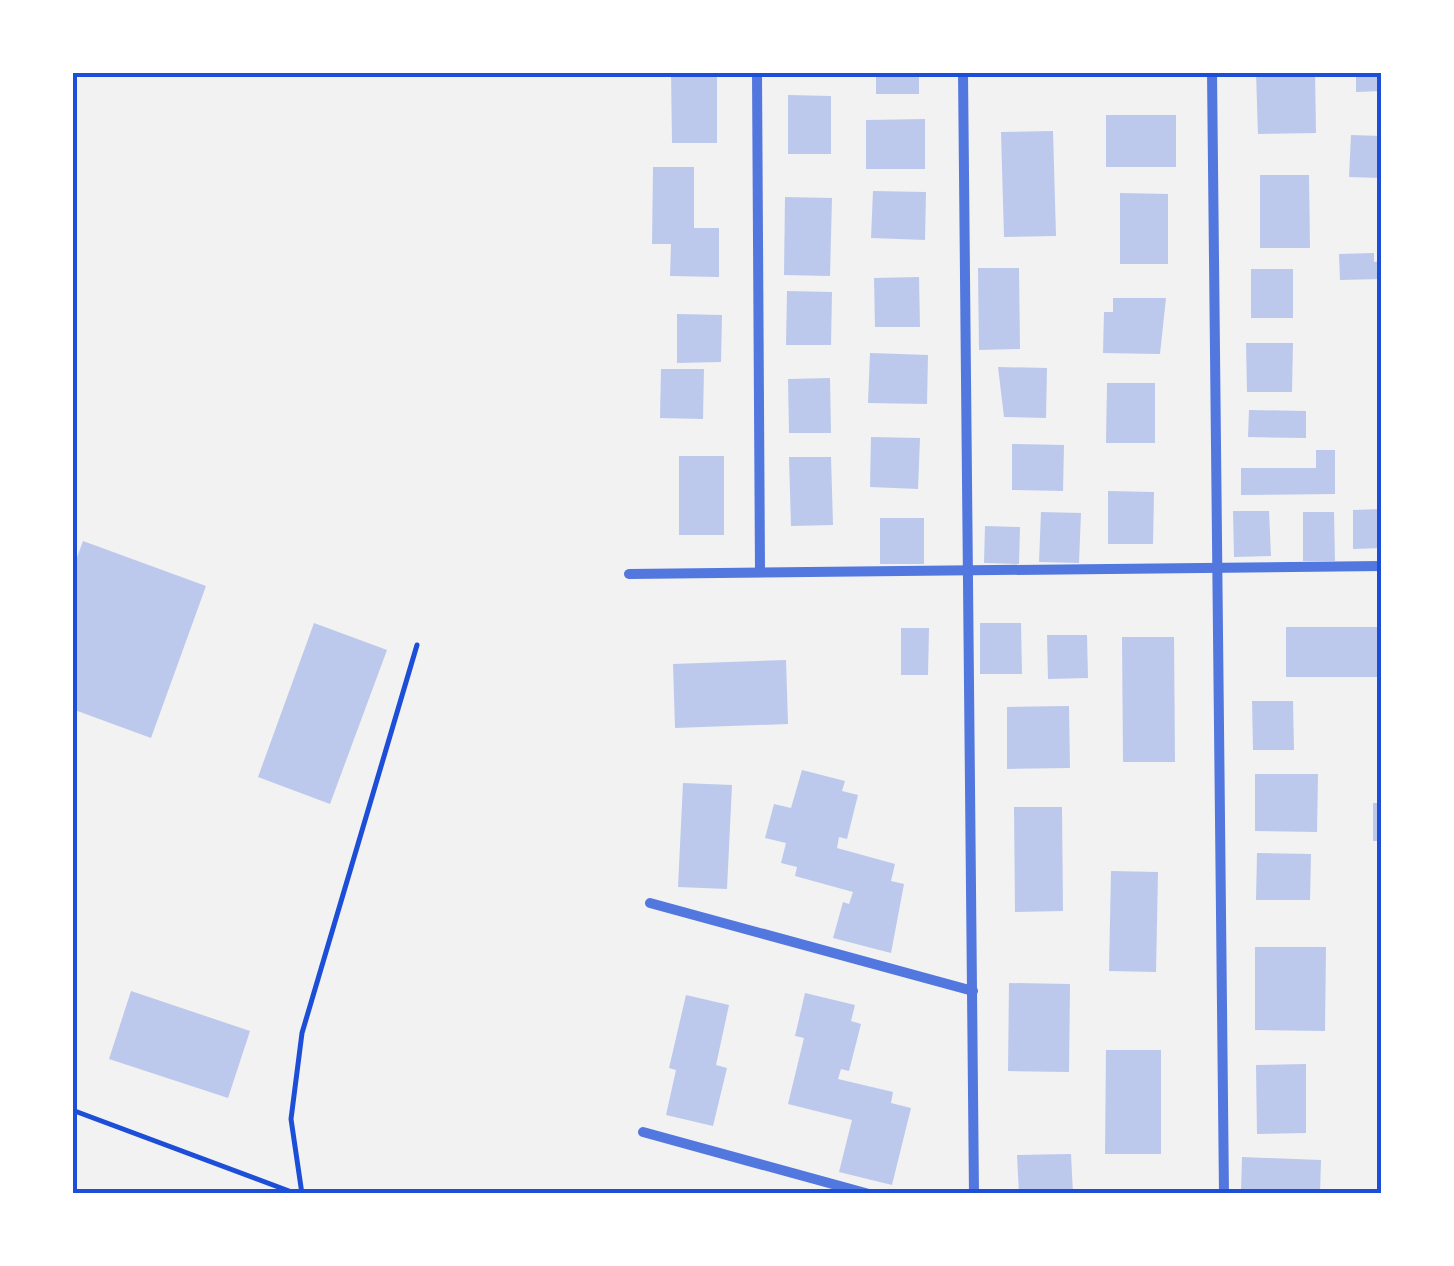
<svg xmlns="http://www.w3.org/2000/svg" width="1454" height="1266" viewBox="0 0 1454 1266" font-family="Lato,sans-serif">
<rect width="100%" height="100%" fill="#f2f2f2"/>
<!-- building -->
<g fill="#bdc9ec">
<polygon points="671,72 717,72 717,143 672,143"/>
<rect x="876" y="72" width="43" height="22"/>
<polygon points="1256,72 1315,72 1316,133 1258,134"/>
<polygon points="1356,72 1382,72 1382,91 1356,92"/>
<polygon points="788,95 831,96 831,154 788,154"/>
<rect x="1106" y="115" width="70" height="52"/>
<polygon points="925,119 925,169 866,169 866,120"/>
<polygon points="1053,131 1056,236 1004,237 1001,132"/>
<polygon points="1351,135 1382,136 1382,178 1349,177"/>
<polygon points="653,167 694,167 694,228 719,228 719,277 670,276 671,244 652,244"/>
<polygon points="1260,175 1309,175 1310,248 1260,248"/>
<polygon points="873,191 926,192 925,240 871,238"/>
<polygon points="1120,193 1168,194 1168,264 1120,264"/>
<polygon points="785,197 832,198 830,276 784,275"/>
<polygon points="1374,253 1374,262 1382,261 1382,279 1340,280 1339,254"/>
<polygon points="978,268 1019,268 1020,349 979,350"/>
<rect x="1251" y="269" width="42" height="49"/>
<polygon points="919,277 920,327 875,327 874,278"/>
<polygon points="787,291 832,292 831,345 786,345"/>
<polygon points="1113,298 1166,298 1160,354 1103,353 1104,312 1113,312"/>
<polygon points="677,314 722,315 721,362 677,363"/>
<polygon points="1246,343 1293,343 1292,392 1247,392"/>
<polygon points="870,353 928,355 927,404 868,403"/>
<polygon points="998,367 1047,368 1046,418 1004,417"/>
<polygon points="661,369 704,369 703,419 660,418"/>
<polygon points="830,378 831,433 789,433 788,379"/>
<polygon points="1107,383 1155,383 1155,443 1106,443"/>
<polygon points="1249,410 1306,411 1306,438 1248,437"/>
<polygon points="871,437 920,438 918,489 870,487"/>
<polygon points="1012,444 1064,445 1063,491 1012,490"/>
<polygon points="1316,450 1335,450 1335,494 1241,495 1241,468 1316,468"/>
<rect x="679" y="456" width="45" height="79"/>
<polygon points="789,457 831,457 833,525 791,526"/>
<polygon points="1108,491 1154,492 1153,544 1108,544"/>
<polygon points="1382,509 1382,548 1353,549 1353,510"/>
<polygon points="1233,511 1269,511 1271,556 1234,557"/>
<polygon points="1041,512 1081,513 1079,563 1039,562"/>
<polygon points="1303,512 1334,512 1335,561 1303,561"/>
<rect x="880" y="518" width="44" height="46"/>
<polygon points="985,526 1020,527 1019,564 984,563"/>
<polygon points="83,541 206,586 151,738 72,709 72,571"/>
<polygon points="314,623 387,650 330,804 258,777"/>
<polygon points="980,623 1021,623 1022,674 980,674"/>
<rect x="1286" y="627" width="96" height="50"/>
<polygon points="901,628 929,628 928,675 901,675"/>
<polygon points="1047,635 1087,635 1088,678 1048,679"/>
<polygon points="1122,637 1174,637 1175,762 1123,762"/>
<polygon points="786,660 788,724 675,728 673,664"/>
<polygon points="1252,701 1293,701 1294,750 1253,750"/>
<polygon points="1069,706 1070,768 1007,769 1007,707"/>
<polygon points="802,770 845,781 842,791 858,795 847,839 839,837 837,848 895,864 891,881 904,884 891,953 833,938 843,902 849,904 853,892 795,876 797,867 781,863 786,843 765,838 774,804 791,808"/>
<polygon points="1255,774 1318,774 1317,832 1255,831"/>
<polygon points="683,783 732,785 727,889 678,887"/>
<rect x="1373" y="803" width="9" height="38"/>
<polygon points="1014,807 1062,807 1063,911 1015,912"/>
<polygon points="1257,853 1311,854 1310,900 1256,900"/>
<polygon points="1111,871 1158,872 1156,972 1109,971"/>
<polygon points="1255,947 1326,947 1325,1031 1255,1030"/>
<polygon points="1009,983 1070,984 1069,1072 1008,1071"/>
<polygon points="131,991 250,1031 228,1098 109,1059"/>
<polygon points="805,993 855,1005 851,1021 861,1024 849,1071 841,1069 838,1079 893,1092 891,1103 911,1108 892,1185 839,1172 852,1120 788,1104 804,1038 795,1036"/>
<polygon points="686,995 729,1005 716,1065 727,1068 713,1126 666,1115 676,1070 669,1068"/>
<polygon points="1106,1050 1161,1050 1161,1154 1105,1154"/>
<polygon points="1306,1064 1306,1133 1257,1134 1256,1065"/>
<polygon points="1071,1154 1073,1194 1019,1194 1017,1155"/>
<polygon points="1242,1157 1321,1160 1320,1194 1241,1192"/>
</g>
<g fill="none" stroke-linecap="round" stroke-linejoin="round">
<!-- path -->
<g stroke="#1d4ed8" stroke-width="5">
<polyline points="72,1110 297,1194"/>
<polyline points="302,1194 291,1119 302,1033 417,645"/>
</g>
<!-- minor -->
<g stroke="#5277de" stroke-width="10">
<polyline points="757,72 760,572"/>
<polyline points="963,72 974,1194"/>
<polyline points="1212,72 1224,1194"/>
<polyline points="629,574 1382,566"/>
<polyline points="650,903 973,991"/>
<polyline points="643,1132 869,1194"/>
</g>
</g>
<!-- border -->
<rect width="1454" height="1266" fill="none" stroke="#ffffff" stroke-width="150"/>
<rect x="75" y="75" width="1304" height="1116" fill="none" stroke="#1d4ed8" stroke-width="4"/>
</svg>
